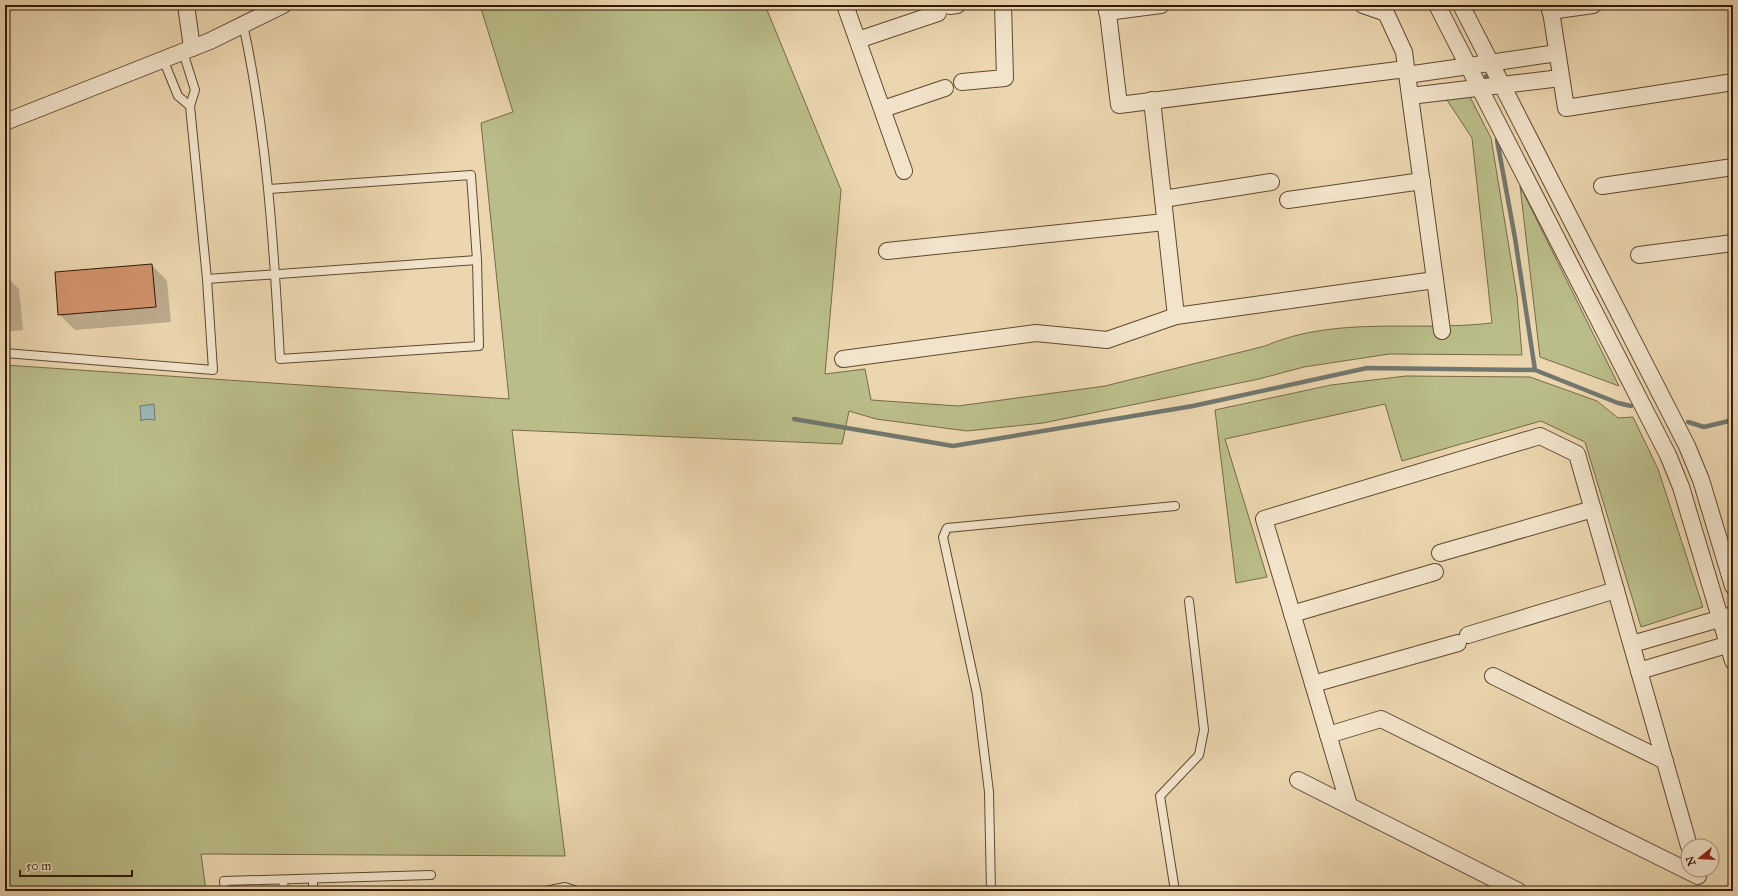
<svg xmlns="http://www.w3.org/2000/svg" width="1738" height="896" viewBox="0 0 1738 896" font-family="'IM FELL Great Primer',serif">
<rect width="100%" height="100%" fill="#ebd6af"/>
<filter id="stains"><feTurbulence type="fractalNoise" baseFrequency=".005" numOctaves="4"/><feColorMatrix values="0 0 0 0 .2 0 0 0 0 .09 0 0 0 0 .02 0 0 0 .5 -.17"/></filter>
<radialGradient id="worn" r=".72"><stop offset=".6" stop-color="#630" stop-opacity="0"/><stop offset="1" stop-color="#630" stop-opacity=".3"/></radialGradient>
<!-- green -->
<g fill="#babd89" stroke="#766a46">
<path d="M480 5H765L841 190 825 374 865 369 871 400 958 406 1105 386 1265 346C1337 315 1416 332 1492 323L1472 138 1447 100 1469 95 1491 138 1517 296 1522 355 1389 354 1304 367 1259 379 1043 423 967 431 876 419 849 411 842 444 512 430 565 856 201 854 206 891H5V365L509 399 481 123 513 112Z"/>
<polygon points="1520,186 1619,386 1540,357"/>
<polygon points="1406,376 1530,377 1597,401 1618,418 1633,417 1658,469 1703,607 1641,627 1585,442 1541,421 1402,461 1385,404 1225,439 1267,577 1236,583 1215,410 1331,385"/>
</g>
<!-- water -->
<polygon fill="#9cb7b6" stroke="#72776e" points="154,404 155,420 146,419 141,421 140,406"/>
<!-- shadow -->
<g fill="#0003">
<polygon points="152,265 167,281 171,322 75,330 59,314"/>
<polygon points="5,275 19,289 23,330 5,332"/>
</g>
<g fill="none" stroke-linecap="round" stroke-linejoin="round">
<!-- stream -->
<g stroke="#72776e" stroke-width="4.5">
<polyline points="1473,5 1473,9"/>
<polyline points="1486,76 1486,78"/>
<polyline points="1497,140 1515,238 1535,370 1618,403 1631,406"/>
<polyline points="794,419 953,446 1193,406 1367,368 1535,370"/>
<polyline points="1688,422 1704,427 1733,420"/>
</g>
</g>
<!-- building -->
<polygon fill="#d0926b" stroke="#321803" points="152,264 156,307 58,315 55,272"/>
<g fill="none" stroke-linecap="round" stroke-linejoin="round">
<!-- lane casing -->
<g stroke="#60482e" stroke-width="10">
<g id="lane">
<polyline points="163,59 178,96 190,106"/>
<polyline points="269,189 471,175 477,260"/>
<path d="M207 279 477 260 479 346 280 359C274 247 267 134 243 24"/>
<polyline points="5,353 213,370 207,279 190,106 195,90 183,52"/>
<polyline points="313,879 313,891"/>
<polyline points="283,880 284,891"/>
<polyline points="225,891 224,881 431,875"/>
<polyline points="545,891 565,887 577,891"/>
<polyline points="991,891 989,792 977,694 943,537 947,528 1175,506"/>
<polyline points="1175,891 1160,796 1199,755 1204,730 1189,601"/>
</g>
</g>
<!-- street casing -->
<g stroke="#60482e" stroke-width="18">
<g id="street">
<polyline points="186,5 192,48"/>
<polyline points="845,5 904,171"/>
<polyline points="1107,5 1119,105 1406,69"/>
<polyline points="1363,5 1386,13 1404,52 1442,331"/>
<polyline points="1437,5 1668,455 1681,487 1733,661"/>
<polyline points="1461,5 1687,446 1701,480 1733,586"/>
<polyline points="1550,5 1566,108 1733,82"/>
<polyline points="950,6 957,5"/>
<polyline points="1550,11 1593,5"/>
<polyline points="1107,12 1161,5"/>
<polyline points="858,40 938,13"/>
<polyline points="1407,75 1557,53"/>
<polyline points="962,82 1005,78 1003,5"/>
<polyline points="1410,96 1561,78"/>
<polyline points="1152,100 1176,316"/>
<polyline points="883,109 945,88"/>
<polyline points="5,122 210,41 283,5"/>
<polyline points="1602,186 1733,167"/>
<polyline points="1163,199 1271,182"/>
<polyline points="1288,200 1422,181"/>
<polyline points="887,251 1165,222"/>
<polyline points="1639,255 1733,243"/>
<polyline points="843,359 1036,333 1107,340 1176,316 1435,280"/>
<polyline points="1440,553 1593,509"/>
<polyline points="1292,614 1435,572"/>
<polyline points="1468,635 1616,590"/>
<polyline points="1632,644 1733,615"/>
<polyline points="1639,671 1733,643"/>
<polyline points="1493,676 1665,761"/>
<polyline points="1313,684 1458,643"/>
<polyline points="1328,735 1381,719 1698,876"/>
<polyline points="1298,780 1518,891"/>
<polyline points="1349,805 1264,519 1540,436 1577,454 1689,846"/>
</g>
</g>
<!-- lane -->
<use href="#lane" stroke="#f2e4cb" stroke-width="8"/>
<!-- street -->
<use href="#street" stroke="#f2e4cb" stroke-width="16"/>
</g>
<!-- margin -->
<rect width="1738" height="896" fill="none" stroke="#ebd6af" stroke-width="20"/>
<rect x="6" y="6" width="1726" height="884" fill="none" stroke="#321803" stroke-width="2"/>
<rect x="10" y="10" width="1718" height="876" fill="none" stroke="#321803"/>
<!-- north arrow -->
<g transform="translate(1700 858) rotate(252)"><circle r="19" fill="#f2e4cb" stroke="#a5927b"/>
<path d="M0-3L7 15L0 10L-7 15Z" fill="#8f2418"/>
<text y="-6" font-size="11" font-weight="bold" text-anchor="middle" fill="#321803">N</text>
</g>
<!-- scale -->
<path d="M20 870v6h112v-6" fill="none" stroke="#321803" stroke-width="2"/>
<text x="26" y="870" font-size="12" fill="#321803" stroke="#f2e4cb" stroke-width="3" paint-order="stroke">50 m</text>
<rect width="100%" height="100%" filter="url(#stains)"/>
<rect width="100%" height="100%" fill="url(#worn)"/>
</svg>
